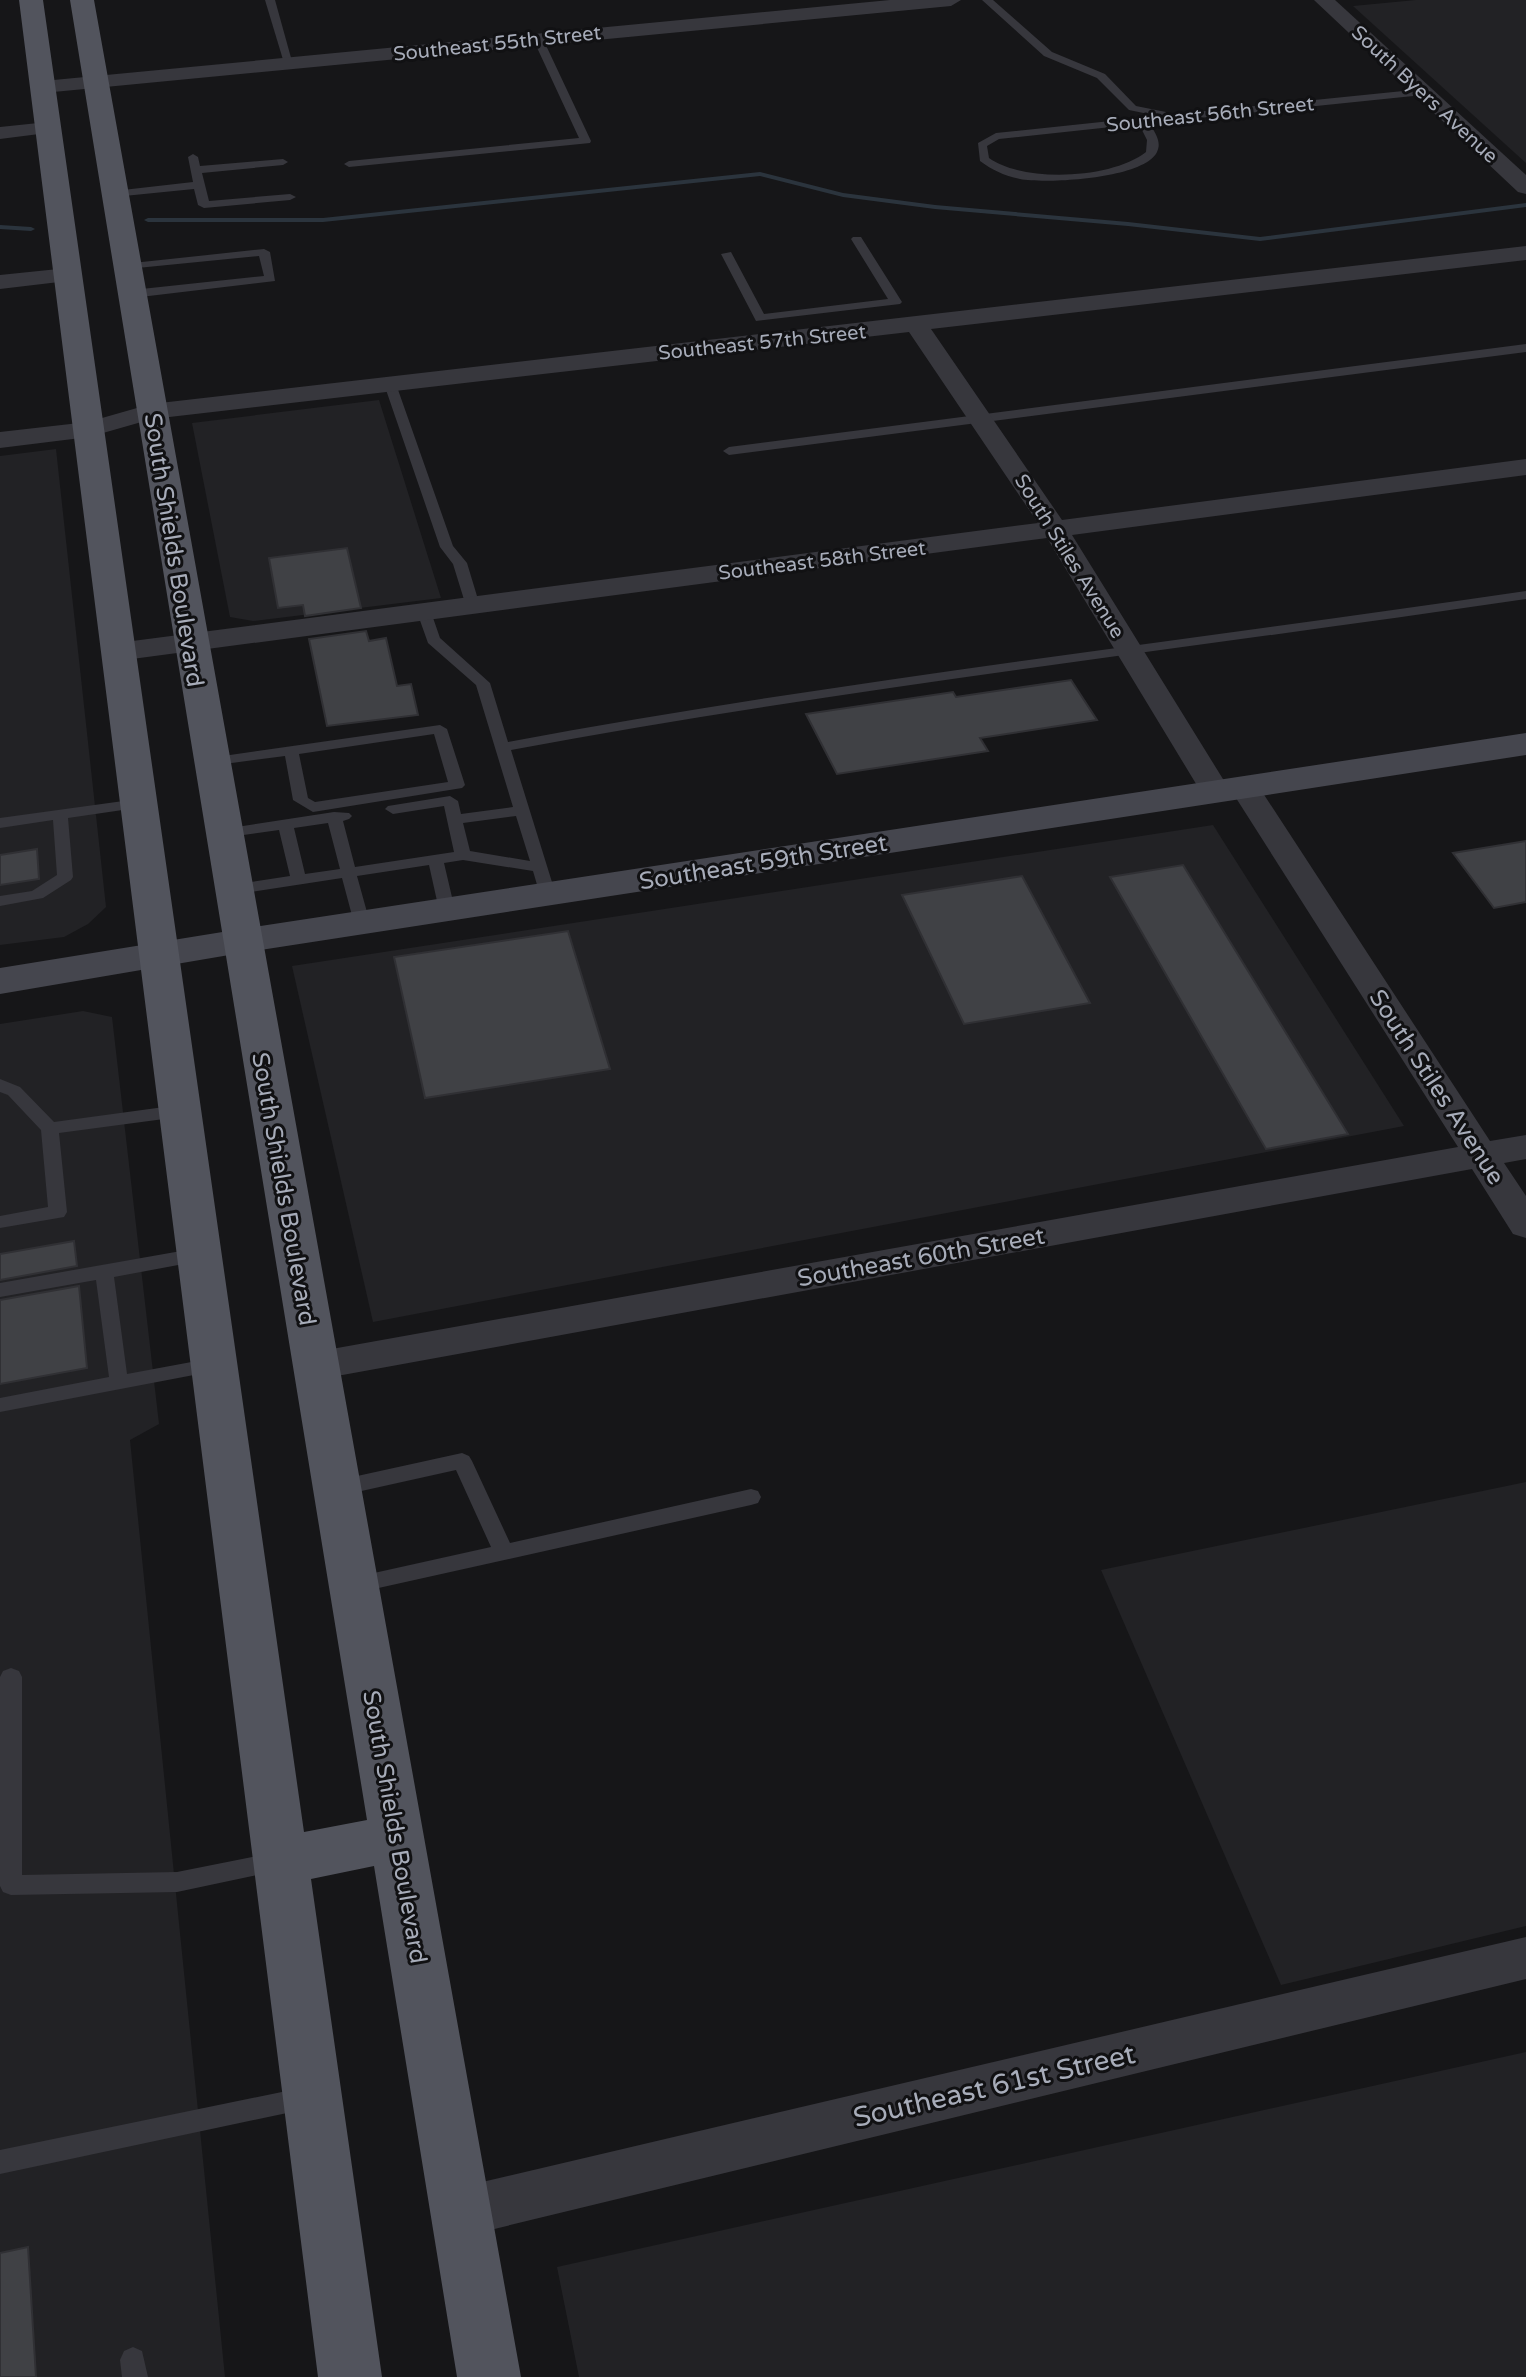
<svg xmlns="http://www.w3.org/2000/svg" width="1526" height="2377" viewBox="0 0 1526 2377" font-family="'Varela Round',sans-serif">
<rect width="100%" height="100%" fill="#161618"/>
<!-- built -->
<g fill="#222225">
<polygon points="1416,0 1526,0 1526,163 1353,6"/>
<polygon points="379,400 441,598 253,621 230,617 192,423"/>
<polygon points="56,449 106,907 88,924 64,937 0,945 0,456"/>
<polygon points="1213,825 1404,1126 373,1322 292,966"/>
<polygon points="83,1011 112,1017 159,1424 130,1440 225,2377 0,2377 0,1024"/>
<polygon points="1526,1482 1526,1926 1281,1985 1101,1570"/>
<polygon points="1526,2052 1526,2377 579,2377 557,2267"/>
</g>
<g fill="none" stroke-linecap="round" stroke-linejoin="round">
<!-- stream -->
<g fill="#2b343d" fill-rule="evenodd">
<polygon points="760,172 843,193 935,205 1128,222 1260,237 1526,203 1526,207 1260,241 1128,226 935,209 843,197 760,176 323,222 148,222 144,220 148,218 323,218"/>
<polygon points="0,225 31,227 35,229 31,231 0,229"/>
</g>
</g>
<!-- building -->
<g fill="#404145" stroke="#303034" stroke-width="2">
<polygon points="347,548 361,608 305,616 303,605 278,608 269,558"/>
<polygon points="366,631 369,641 386,638 397,686 411,684 418,715 327,726 309,639"/>
<polygon points="1071,680 1097,720 980,738 988,751 837,774 806,714 953,692 956,697"/>
<polygon points="1526,841 1526,902 1494,908 1453,853"/>
<polygon points="37,849 39,879 0,885 0,855"/>
<polygon points="1183,865 1348,1134 1266,1149 1110,877"/>
<polygon points="1022,876 1090,1003 964,1024 902,895"/>
<polygon points="568,931 610,1069 425,1098 394,957"/>
<polygon points="74,1241 77,1266 0,1280 0,1254"/>
<polygon points="79,1286 87,1368 0,1384 0,1300"/>
<polygon points="28,2247 36,2377 0,2377 0,2253"/>
</g>
<g fill="none" stroke-linecap="round" stroke-linejoin="round">
<!-- service -->
<g fill="#37373d" fill-rule="evenodd">
<polygon points="265,0 275,0 293,65 284,63"/>
<path d="M982 0H993L1052 52 1105 74 1136 106 1166 112V115L1423 89 1428 92 1423 95 1149 123C1155 132 1162 142 1157 152 1144 179 1046 184 1020 179 1005 176 992 170 980 161L978 143 996 133 1158 116 1129 110 1097 78 1044 56ZM1139 124 1147 140 1146 152C1112 179 1024 183 989 158L987 146 999 139Z"/>
<polygon points="538,36 543,39 591,141 590,143 349,167 344,164 349,161 579,138 533,39"/>
<polygon points="193,154 198,157 200,166 283,159 288,162 283,165 202,173 209,201 290,194 296,197 290,200 204,208 198,205 194,189 114,197 109,194 114,191 193,182 188,157"/>
<polygon points="853,237 861,237 902,302 900,304 756,321 721,254 731,252 764,314 888,299 851,239"/>
<polygon points="264,249 270,252 275,281 132,298 126,294 132,290 264,276 259,256 127,269 123,268 123,264"/>
<polygon points="1526,344 1526,352 729,455 723,451 729,447"/>
<polygon points="390,380 396,384 453,546 467,563 480,606 478,609 468,609 466,606 453,564 440,547 384,384"/>
<path d="M1526 591V599C1188 649 848 687 511 750L556 895 548 900 540 895 533 871 463 860 444 863 455 910 447 915 439 910 429 865 357 876 370 923 362 928 354 923 342 878 232 895 224 890 232 885 290 876 279 830 222 838 217 836 214 833 217 830 334 812 349 813 352 816 349 819 343 821 355 867 454 852 444 806 393 814 385 809 388 806 450 796 458 801 461 814 513 807 476 685 428 643 417 612 424 608 431 612 440 638 490 683 508 742C846 679 1187 641 1526 591ZM516 816 530 861 470 851 463 823ZM328 823 340 869 305 874 294 828Z"/>
<path d="M440 725 447 729 465 785 462 788 313 812 293 800 285 756 209 766 202 762 209 758ZM434 734 448 782 315 802 308 798 299 754Z"/>
<polygon points="138,799 146,804 143,807 68,818 73,877 71,880 43,898 0,906 0,896 32,891 57,875 53,820 0,828 0,818"/>
<polygon points="0,1079 20,1087 54,1122 179,1105 188,1111 179,1117 59,1133 67,1212 64,1217 0,1228 0,1216 48,1207 41,1130 8,1095 0,1092"/>
<polygon points="198,1248 205,1250 207,1255 205,1260 114,1277 127,1374 213,1358 220,1360 223,1365 220,1370 0,1412 0,1398 109,1377 96,1280 0,1297 0,1283"/>
<polygon points="462,1453 469,1456 472,1461 510,1543 751,1489 758,1491 761,1497 758,1503 751,1505 356,1593 349,1591 346,1585 349,1579 356,1577 491,1547 456,1470 339,1496 332,1494 329,1488 332,1482 339,1480"/>
<polygon points="11,1668 19,1671 22,1677 22,1875 177,1872 278,1852 286,1855 289,1862 286,1869 177,1892 11,1895 3,1892 0,1886 0,1677 3,1671"/>
<polygon points="306,2087 315,2090 318,2098 315,2106 306,2109 0,2174 0,2150"/>
<polygon points="133,2347 142,2351 148,2377 122,2377 120,2360 124,2351"/>
</g>
<!-- minor -->
<g fill="#37373d" fill-rule="evenodd">
<polygon points="890,0 961,0 951,6 43,93 33,87 43,81"/>
<polygon points="1314,0 1335,0 1526,175 1526,194 1518,192"/>
<polygon points="48,122 59,128 55,132 0,139 0,127"/>
<polygon points="1526,246 1526,260 931,329 1062,520 1526,459 1526,475 1072,535 1231,792 1227,798 1216,801 1205,798 1201,792 1047,538 117,661 107,658 103,652 107,646 117,643 1038,523 909,332 152,419 89,437 0,448 0,432 88,422 151,404"/>
<polygon points="68,268 76,270 80,275 76,280 0,289 0,275"/>
<polygon points="1244,778 1255,781 1259,787 1490,1141 1526,1135 1526,1159 1504,1163 1526,1196 1526,1238 1513,1234 1472,1169 315,1380 301,1376 296,1366 301,1356 315,1352 1458,1147 1229,787 1233,781"/>
<polygon points="1526,1937 1526,1979 461,2237 443,2229 436,2212 443,2195 461,2187"/>
</g>
<!-- secondary -->
<polygon fill="#45464e" fill-rule="evenodd" points="1526,733 1526,755 241,953 0,994 0,968 241,929"/>
<!-- primary -->
<polygon fill="#52545d" fill-rule="evenodd" points="19,0 43,0 304,1832 367,1820 70,0 94,0 521,2377 457,2377 374,1866 311,1879 382,2377 318,2377"/>
</g>
<g text-anchor="middle" stroke-width="6" stroke-linejoin="round" paint-order="stroke">
<!-- far-street labels -->
<g font-size="20" fill="#a7acb9" stroke="#111113">
<text transform="translate(497 43) rotate(-6)" y="7">Southeast 55th Street</text>
<text transform="translate(1425 94) rotate(43)" y="7">South Byers Avenue</text>
<text transform="translate(1210 114) rotate(-6)" y="7">Southeast 56th Street</text>
<text transform="translate(762 342) rotate(-6)" y="7">Southeast 57th Street</text>
<text transform="translate(1070 556) rotate(58)" y="7">South Stiles Avenue</text>
<text transform="translate(822 560) rotate(-7)" y="7">Southeast 58th Street</text>
</g>
<!-- street labels -->
<g font-size="24" fill="#a7acb9" stroke="#111113">
<text transform="translate(174 550) rotate(81)" y="8">South Shields Boulevard</text>
<text transform="translate(763 862) rotate(-9)" y="8">Southeast 59th Street</text>
<text transform="translate(1437 1087) rotate(57)" y="8">South Stiles Avenue</text>
<text transform="translate(284 1189) rotate(80)" y="8">South Shields Boulevard</text>
<text transform="translate(921 1257) rotate(-10)" y="8">Southeast 60th Street</text>
<text transform="translate(395 1827) rotate(80)" y="8">South Shields Boulevard</text>
</g>
<!-- near-street labels -->
<g font-size="28" fill="#a7acb9" stroke="#111113">
<text transform="translate(994 2085) rotate(-13)" y="10">Southeast 61st Street</text>
</g>
</g>
</svg>
